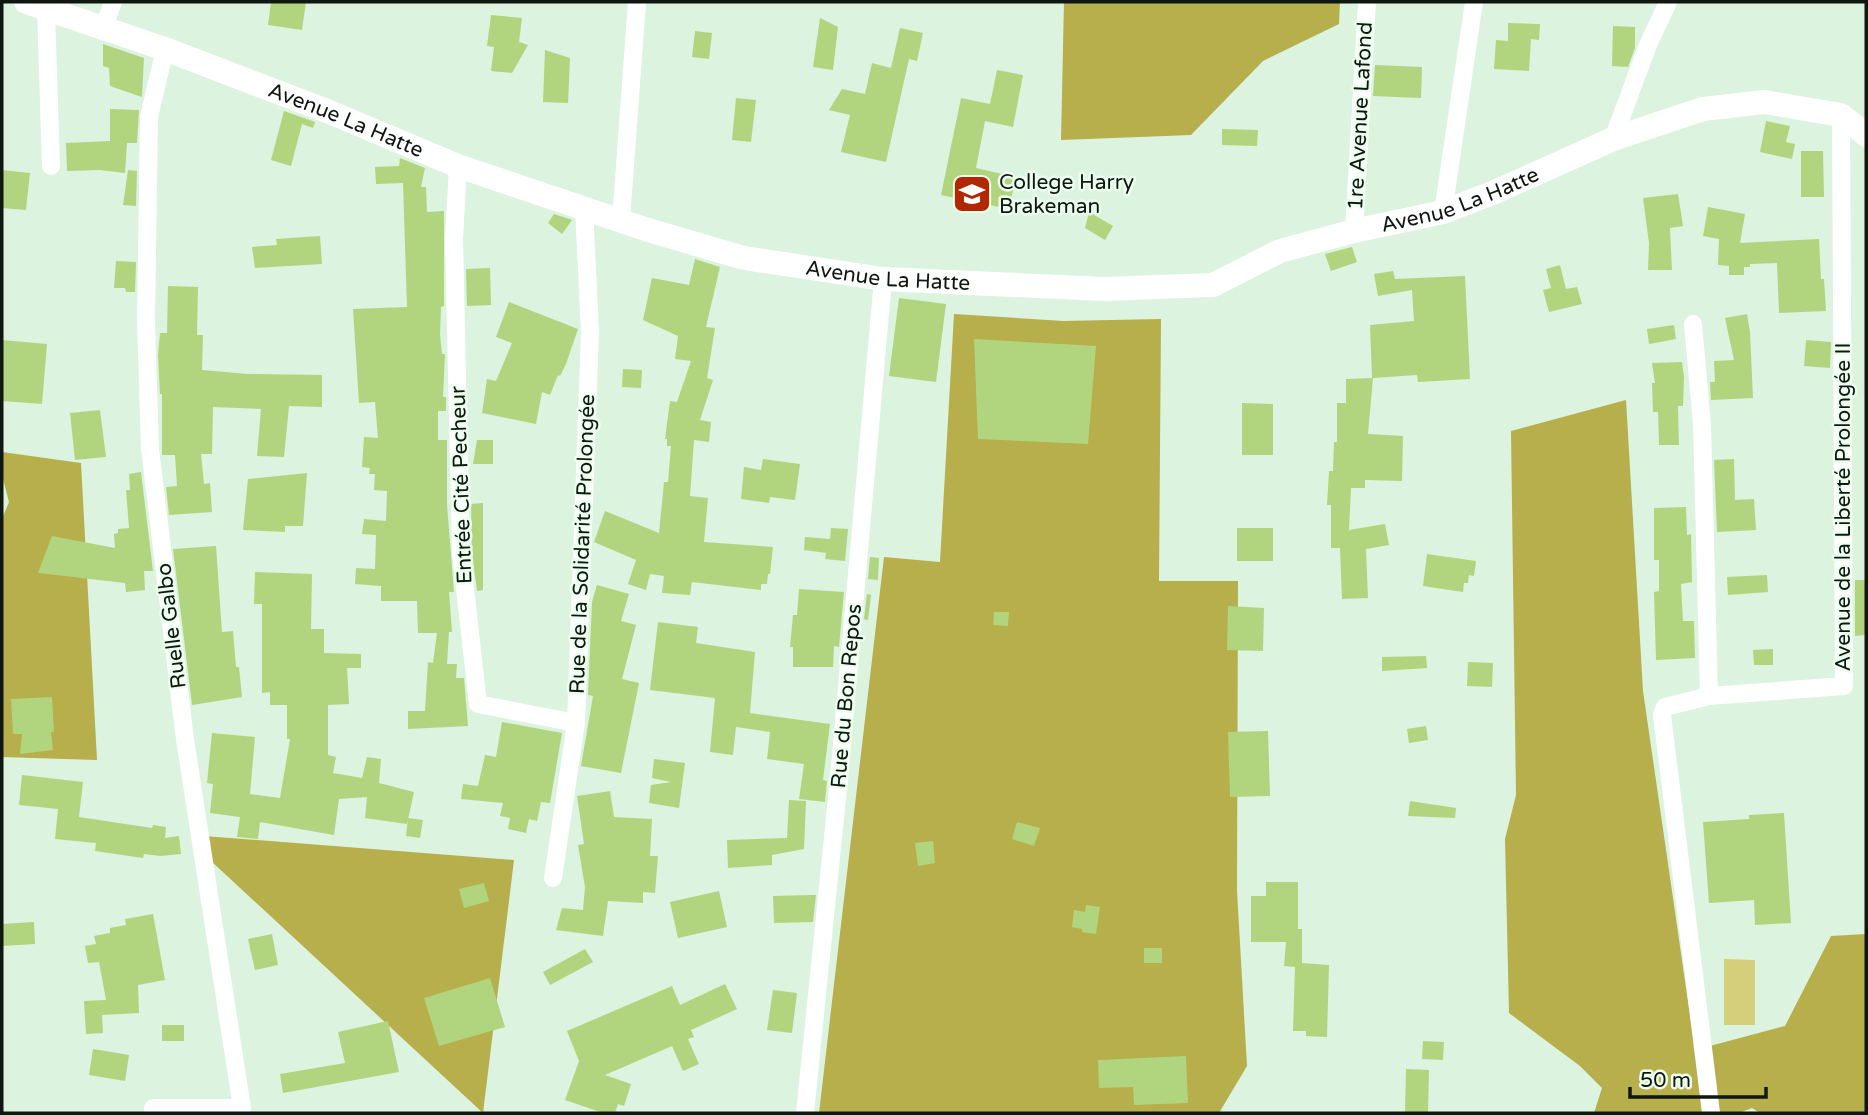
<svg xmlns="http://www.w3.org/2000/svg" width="1868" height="1115" viewBox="0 0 1868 1115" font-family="'Varela Round',sans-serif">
<rect width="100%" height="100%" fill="#dbf3df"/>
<!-- green -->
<polygon fill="#d5ce7b" points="1724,959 1755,960 1755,1025 1724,1025"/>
<!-- forest -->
<g fill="#b7ae4c">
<polygon points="1064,2 1340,2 1339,24 1263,61 1191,135 1061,140"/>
<polygon points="954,314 1063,321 1161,319 1159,581 1238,581 1237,891 1247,1066 1219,1113 819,1113 884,557 940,562"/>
<polygon points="1626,400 1643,691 1695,1050 1785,1026 1831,936 1866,934 1866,1113 1760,1113 1752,1108 1739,1113 1594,1113 1602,1088 1580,1066 1509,1013 1505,839 1516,795 1511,431"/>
<polygon points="2,452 81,463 97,760 2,757 2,519 9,502 2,475"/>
<polygon points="204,836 514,860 483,1113 211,861"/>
</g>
<!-- building -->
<g fill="#b1d57e">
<polygon points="271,2 306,2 302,30 268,25"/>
<polygon points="491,15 522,18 519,42 528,45 512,73 491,71 494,47 487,46"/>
<polygon points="820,18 838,27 833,70 813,67"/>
<polygon points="1508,23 1540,24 1539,40 1531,39 1529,71 1494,69 1496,40 1508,41"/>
<polygon points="1613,26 1635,27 1635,48 1628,67 1612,66"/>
<polygon points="900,28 923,33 917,61 909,59 886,162 841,152 850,115 829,110 842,89 865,94 872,63 891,68"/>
<polygon points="695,31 712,33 709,59 692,57"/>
<polygon points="103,44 144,58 142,97 110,86 109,68 103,66"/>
<polygon points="545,50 570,58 568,103 543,102"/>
<polygon points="1375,65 1422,67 1421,98 1373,96"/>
<polygon points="997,70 1023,75 1013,127 985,121 976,168 1016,177 1009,209 941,195 961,98 990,104"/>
<polygon points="736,98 756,100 751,142 732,140"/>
<polygon points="110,109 139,110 137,143 127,143 125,173 100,170 67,171 66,143 110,141"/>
<polygon points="284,111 315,122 313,128 302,124 291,166 271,160"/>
<polygon points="1766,121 1790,126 1786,142 1795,144 1792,159 1760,152"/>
<polygon points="1222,129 1258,130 1257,146 1222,145"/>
<polygon points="1801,151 1823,151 1824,197 1801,197"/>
<polygon points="400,158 425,168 421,187 426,187 427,212 444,211 444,306 441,307 440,335 442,354 445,354 443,397 446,397 446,411 438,411 438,440 447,440 447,505 454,592 449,592 452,632 449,632 447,664 457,664 456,678 464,678 468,726 408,729 408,711 425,711 428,662 433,663 437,633 418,633 417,601 381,601 381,586 355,584 356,568 375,569 376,535 362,534 364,519 386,521 387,491 374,490 375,474 369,474 370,468 362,467 364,437 378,438 375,402 359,403 353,309 407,307 403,183 376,184 375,167 399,166"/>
<polygon points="2,170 30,173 26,210 2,208"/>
<polygon points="128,170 137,171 136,206 123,205"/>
<polygon points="1678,194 1683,226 1670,228 1672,270 1648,270 1649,243 1643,198"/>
<polygon points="1708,207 1745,214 1740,243 1819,239 1821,279 1824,279 1826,311 1779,313 1777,263 1750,264 1750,267 1744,267 1744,275 1729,275 1729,266 1718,265 1719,239 1703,236"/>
<polygon points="1089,212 1113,226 1105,240 1085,228"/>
<polygon points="554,214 572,220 562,234 548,223"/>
<polygon points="320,236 322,264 255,268 252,247 277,245 276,239"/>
<polygon points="1352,247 1357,262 1331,271 1325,254"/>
<polygon points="695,259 720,267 706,327 715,328 707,378 713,380 700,420 711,422 709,442 694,440 690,496 708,498 704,542 773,547 770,574 768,574 767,584 761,584 761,590 692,582 690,595 662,593 664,576 650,574 646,590 628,584 636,560 594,542 605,511 659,533 664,482 668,482 671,446 667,446 667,439 665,439 670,401 677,402 691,361 675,359 678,336 643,320 652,278 689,285"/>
<polygon points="116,261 136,262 135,292 126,292 125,288 114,288"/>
<polygon points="1560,265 1566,289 1577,287 1582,304 1549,312 1543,290 1551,288 1546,269"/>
<polygon points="490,268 491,305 467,306 466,269"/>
<polygon points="1393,271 1395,279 1465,276 1470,379 1418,382 1417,375 1373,378 1368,434 1403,436 1402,481 1365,480 1365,488 1351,488 1349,530 1385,524 1389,545 1366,549 1368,598 1342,599 1340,548 1331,548 1331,505 1327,505 1329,471 1333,471 1334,442 1337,442 1337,403 1346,403 1346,379 1372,378 1370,325 1414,321 1412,290 1378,296 1374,274"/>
<polygon points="168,286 198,287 197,335 203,335 202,370 248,374 322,375 322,407 289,406 284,457 257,456 261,409 213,407 212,454 201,454 204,484 210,483 212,512 169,515 166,487 177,486 175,455 162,455 162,394 160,394 158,355 160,333 167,333"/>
<polygon points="899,298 946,304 936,382 889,376"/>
<polygon points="509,302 578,329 566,364 560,376 558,375 550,395 542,392 536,424 482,413 487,379 496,381 512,343 496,337"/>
<polygon points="1747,314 1750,332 1753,398 1711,400 1710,382 1715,382 1714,361 1734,360 1725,318"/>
<polygon points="1674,325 1676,339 1649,344 1647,329"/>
<polygon points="974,339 1096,346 1088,444 978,439"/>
<polygon points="2,340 47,344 42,404 2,401"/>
<polygon points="1806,340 1831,342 1830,368 1804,366"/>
<polygon points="1682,362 1684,377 1683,406 1678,406 1679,445 1659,445 1658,412 1653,412 1652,383 1655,383 1652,363"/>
<polygon points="623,369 642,370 641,388 622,387"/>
<polygon points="1242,403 1273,404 1273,455 1242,455"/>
<polygon points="100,410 106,457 75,460 70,413"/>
<polygon points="477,440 493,440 493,464 473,464"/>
<polygon points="763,459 800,464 795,500 770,497 769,503 741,499 744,467 761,470"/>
<polygon points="1734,459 1735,500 1754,499 1756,530 1717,532 1714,460"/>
<polygon points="141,472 153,571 144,571 145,590 126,592 125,583 38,573 52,536 115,548 114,534 118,533 118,529 129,528 126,490 130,490 129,474"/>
<polygon points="307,473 303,526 285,526 285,532 243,530 248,479"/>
<polygon points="483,503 483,590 477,591 472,552 471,504"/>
<polygon points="1686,507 1687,535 1691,534 1692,582 1681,584 1683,621 1694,621 1695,658 1656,660 1654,592 1659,591 1659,560 1654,560 1654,508"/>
<polygon points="831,528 848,529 845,561 825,559 826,553 804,550 805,537 830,539"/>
<rect x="1237" y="528" width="36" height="33"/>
<polygon points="216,546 222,632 233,631 236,667 239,667 242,697 192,705 173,549"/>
<polygon points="1427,554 1476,561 1474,576 1469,575 1468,583 1464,583 1463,592 1423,586"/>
<polygon points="870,557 879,558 878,580 868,579"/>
<polygon points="255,572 312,574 311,629 324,629 324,653 361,654 361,668 347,668 349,704 328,705 328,755 336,757 333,773 362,778 367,757 381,759 379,783 414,792 407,824 365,818 367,797 339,799 334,835 260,822 258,839 237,837 240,817 210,813 213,784 207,783 212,733 255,737 250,794 280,798 290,739 287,739 287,705 270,705 270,692 262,693 262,604 254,604"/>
<polygon points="1767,575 1768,592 1728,595 1727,577"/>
<polygon points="1855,580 1866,580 1866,635 1855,636"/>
<polygon points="597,585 629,594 621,621 636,625 622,679 639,683 621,773 581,766 593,696 588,695 592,602"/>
<polygon points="799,589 844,592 839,647 834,646 833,667 793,667 793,647 790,647 793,615 797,615"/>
<polygon points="867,594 871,595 868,620 864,619"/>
<polygon points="1228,606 1264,608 1263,651 1227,650"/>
<polygon points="994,612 1009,612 1008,626 993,625"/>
<polygon points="658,622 698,627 696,643 755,652 750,713 830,724 823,780 827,781 825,802 799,799 804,764 767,759 770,732 736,727 733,755 710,752 715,698 650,690"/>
<polygon points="1773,649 1773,665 1754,665 1753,650"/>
<polygon points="1426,656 1427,668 1382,671 1382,657"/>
<polygon points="1468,662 1493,663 1492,687 1467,686"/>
<polygon points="52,697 54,732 51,732 53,750 20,754 22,734 13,734 11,699"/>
<polygon points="502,722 562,733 550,803 541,802 537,821 529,819 526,833 508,829 510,818 500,816 503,803 461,799 463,784 478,786 485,755 496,757"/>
<polygon points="1426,726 1428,740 1409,743 1407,729"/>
<polygon points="1268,731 1270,796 1230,797 1228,732"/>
<polygon points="654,759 685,763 679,808 649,803 651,785 671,782 652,778"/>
<polygon points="22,775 83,782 79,817 152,828 153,825 166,827 165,838 179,836 181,854 160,856 144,854 143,858 95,851 96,843 55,839 58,809 19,805"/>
<polygon points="610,791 614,817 652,819 650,856 658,856 655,893 643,892 643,903 608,901 603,936 556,930 562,908 583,910 585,887 578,845 584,844 577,796"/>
<polygon points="789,800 806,801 804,849 772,855 772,865 728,868 727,840 787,838"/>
<polygon points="1410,801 1456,808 1455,818 1408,816"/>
<polygon points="1784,813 1791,923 1755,925 1754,900 1709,903 1703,822 1749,819 1749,815"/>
<polygon points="408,818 423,820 420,838 406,836"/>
<polygon points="1017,822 1040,828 1034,846 1012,839"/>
<polygon points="933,841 935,863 918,866 915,843"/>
<polygon points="1266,882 1298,882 1298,929 1302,929 1302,963 1329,965 1327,1037 1306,1036 1306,1031 1293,1031 1295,967 1284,966 1286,942 1251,942 1251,896 1266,896"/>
<polygon points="484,883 489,901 464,908 459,889"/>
<polygon points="719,891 727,927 678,938 670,902"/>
<polygon points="811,895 816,895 813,922 774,923 773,896"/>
<polygon points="1086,905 1100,907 1096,934 1082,932 1082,929 1072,927 1074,910 1085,912"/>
<polygon points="153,914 165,980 138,985 139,1013 102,1015 103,1033 86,1034 84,1001 106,1000 99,962 88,963 85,946 96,944 94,936 110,933 110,928 126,925 125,919"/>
<polygon points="34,922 35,944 2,946 2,924"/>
<polygon points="272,934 278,965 255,970 248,939"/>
<rect x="1144" y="948" width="18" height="15"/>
<polygon points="585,949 593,962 550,985 543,972"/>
<polygon points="490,978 505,1027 439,1046 424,998"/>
<polygon points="725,984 737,1009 691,1030 694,1037 688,1039 699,1064 683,1071 672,1046 605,1075 631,1084 624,1106 618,1104 615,1113 603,1113 565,1100 579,1061 567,1031 672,986 680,1005"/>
<polygon points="773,990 797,993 792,1033 767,1030"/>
<polygon points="388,1021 399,1072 283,1093 280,1074 345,1063 338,1032"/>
<rect x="162" y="1025" width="22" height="16"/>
<polygon points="1423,1041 1444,1042 1443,1060 1422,1059"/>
<polygon points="93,1049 129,1055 125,1081 89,1075"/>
<polygon points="1186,1056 1188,1103 1134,1105 1133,1087 1099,1088 1098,1060"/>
<polygon points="1406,1069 1429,1070 1428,1113 1405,1113"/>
</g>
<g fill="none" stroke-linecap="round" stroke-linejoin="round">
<!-- street -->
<g stroke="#fff" stroke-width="18">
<polyline points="46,9 51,166"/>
<polyline points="103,29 113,2"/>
<polyline points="1613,139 1648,45 1668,2"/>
<polyline points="458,166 454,239 461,553 478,704 576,723"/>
<polyline points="1443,212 1474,2"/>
<polyline points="621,220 637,2"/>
<polyline points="1354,231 1367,2"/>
<polyline points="1693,324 1702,425 1709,696"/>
<polyline points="553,878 576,723 590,332 584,208"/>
<polyline points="153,1113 153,1108 242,1108 185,739 150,449 146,323 149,117 165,49"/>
<polyline points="805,1113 839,778 883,279"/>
<polyline points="1711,1113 1662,715 1665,707 1709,696 1844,686 1841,115"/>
</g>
<!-- secondary -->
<path stroke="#fff" stroke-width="24" id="s1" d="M26 2 165 49 327 111 458 166 648 230 744 258 883 279 1103 289 1213 285 1280 251 1354 231 1443 212 1495 192 1613 139 1703 109 1764 102 1841 115 1866 135"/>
</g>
<!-- icons -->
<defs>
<g id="school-square" transform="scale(2.0125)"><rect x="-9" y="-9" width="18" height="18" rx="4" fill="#b22600" stroke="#ecffef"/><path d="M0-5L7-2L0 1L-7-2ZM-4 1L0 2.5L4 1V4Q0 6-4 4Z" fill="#fff"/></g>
</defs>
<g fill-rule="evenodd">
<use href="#school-square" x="972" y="194"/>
</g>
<g text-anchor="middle" stroke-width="5" stroke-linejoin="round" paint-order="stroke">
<!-- street labels -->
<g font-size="21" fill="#0f1710" stroke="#ecffef">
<text transform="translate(1360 116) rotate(-87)" y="7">1re Avenue Lafond</text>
<text dy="7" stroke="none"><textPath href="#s1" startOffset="341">Avenue La Hatte</textPath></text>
<text dy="7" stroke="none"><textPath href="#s1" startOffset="1496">Avenue La Hatte</textPath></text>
<text dy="7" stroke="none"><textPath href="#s1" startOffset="908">Avenue La Hatte</textPath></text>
<text transform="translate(461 485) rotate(-92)" y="7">Entrée Cité Pecheur</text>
<text transform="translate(1843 507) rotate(-90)" y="7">Avenue de la Liberté Prolongée II</text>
<text transform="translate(582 544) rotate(-88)" y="7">Rue de la Solidarité Prolongée</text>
<text transform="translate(171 626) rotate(-97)" y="7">Ruelle Galbo</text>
<text transform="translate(846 696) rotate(-85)" y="7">Rue du Bon Repos</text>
</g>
<!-- poi labels -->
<g font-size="21" fill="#0f1710" stroke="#ecffef" text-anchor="start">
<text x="999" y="189">College Harry<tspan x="999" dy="24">Brakeman</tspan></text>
</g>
</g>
<!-- border -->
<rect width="1868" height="1115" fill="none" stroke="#0f1710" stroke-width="7"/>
<!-- scale -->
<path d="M1630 1087v10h136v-10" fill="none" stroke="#0f1710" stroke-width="3.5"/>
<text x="1640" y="1087" font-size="21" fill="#0f1710" stroke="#ecffef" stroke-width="5" paint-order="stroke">50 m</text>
</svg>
